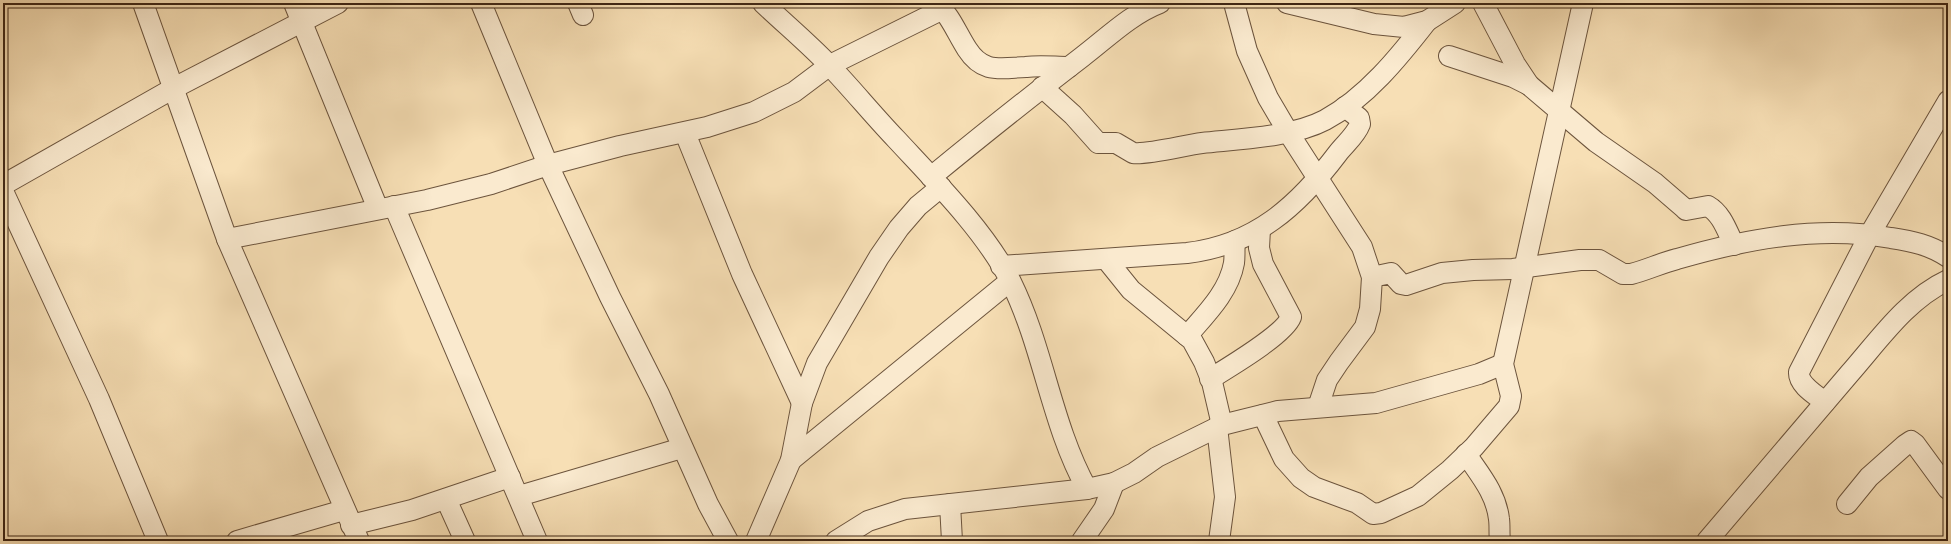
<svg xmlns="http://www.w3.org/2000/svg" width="1951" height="544" viewBox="0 0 1951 544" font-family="'IM FELL English',serif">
<rect width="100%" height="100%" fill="#f7dfb5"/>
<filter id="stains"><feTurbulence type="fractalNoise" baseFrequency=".005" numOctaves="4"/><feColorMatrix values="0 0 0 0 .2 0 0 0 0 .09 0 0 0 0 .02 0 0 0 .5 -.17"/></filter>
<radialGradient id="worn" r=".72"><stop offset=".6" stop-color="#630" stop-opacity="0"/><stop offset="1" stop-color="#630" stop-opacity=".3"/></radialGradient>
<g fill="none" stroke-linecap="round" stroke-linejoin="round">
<!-- minor casing -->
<g stroke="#6c543d" stroke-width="22">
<g id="minor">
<polyline points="143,3 227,239 359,541"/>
<polyline points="294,3 378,209"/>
<polyline points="481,3 548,165 610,297 659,394 708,504 728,541"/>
<polyline points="578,3 583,15"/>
<path d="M763 3C785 24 808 43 829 65 852 89 873 115 896 139 934 180 986 232 1011 282 1044 349 1051 424 1087 489"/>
<path d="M936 3C951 16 956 32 967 49 983 74 1000 68 1026 67 1040 65 1055 67 1069 67"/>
<polyline points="1234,3 1247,51 1268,98 1288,132 1362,247 1372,277 1370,309 1365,327 1339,362 1327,380 1318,407"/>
<polyline points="1287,3 1374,24 1404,27 1427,21 1455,3"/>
<path d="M1483 3 1515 64 1529 85 1596 142 1655 183 1684 208 1686 210 1708 206C1722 214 1727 231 1734 245"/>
<polyline points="1449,56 1513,77 1529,85"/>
<path d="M1042 87 1073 115 1098 143H1116L1133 153C1148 155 1185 145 1202 143 1239 139 1293 137 1325 120 1366 98 1399 57 1427 21"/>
<polyline points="685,133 742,274 802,403"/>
<path d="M931 177C981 136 1031 96 1082 57 1107 38 1131 14 1160 3"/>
<polyline points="3,185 174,88 338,3"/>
<polyline points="3,191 99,399 158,541"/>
<polyline points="394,206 537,541"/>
<polyline points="227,239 427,200 491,184 548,165 620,146 707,127 754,112 794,92 830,65 943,9"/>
<polyline points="1106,259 1131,290 1192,340 1204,362 1212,382 1222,425"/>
<path d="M1001 266 1187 253C1255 245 1298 206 1338 153 1345 144 1356 135 1360 124L1359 118 1345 107"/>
<path d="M1372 277 1391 273 1401 284 1406 285 1442 273 1473 270 1513 269 1580 260H1599L1623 274H1631C1647 270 1661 263 1677 259 1746 239 1819 225 1891 238 1912 241 1930 245 1948 257"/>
<path d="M1187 336C1205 315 1229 292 1234 263 1235 256 1234 248 1235 241"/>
<path d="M1210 379C1229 367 1284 335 1291 317L1263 264 1259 248 1260 229"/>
<path d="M1825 402C1816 395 1798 385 1799 372L1870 234 1948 101"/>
<polyline points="1263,415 1284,459 1301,478 1314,487 1357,503 1373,514 1381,513 1418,496 1450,470 1474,447 1509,406 1511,396 1503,364 1583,3"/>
<polyline points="1217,427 1225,497 1219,541"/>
<path d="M1466 454C1480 475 1496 493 1499 519 1500 526 1499 534 1500 541"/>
<polyline points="791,460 1010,281"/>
<polyline points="519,496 682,448"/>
<polyline points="446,499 465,541"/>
<polyline points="950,504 952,541"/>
<polyline points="1847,504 1869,477 1905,445 1911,441 1915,444 1948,489"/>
<polyline points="351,525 412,510 510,477"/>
<polyline points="237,541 344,510"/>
<polyline points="756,541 791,460 802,403 817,363 879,257 899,228 918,206 941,187"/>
<polyline points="836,541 868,521 905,509 1087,489 1114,483 1134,473 1157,457 1222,425 1278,411 1376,403 1479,374 1503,364"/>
<polyline points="1082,541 1104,509 1114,483"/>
<path d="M1707 541C1754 485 1802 429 1850 373 1879 340 1907 299 1948 280"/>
</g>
</g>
<!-- minor -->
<use href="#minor" stroke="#faeacf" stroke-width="20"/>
</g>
<!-- margin -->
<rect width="1951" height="544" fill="none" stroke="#f7dfb5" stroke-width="16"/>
<rect x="4" y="4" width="1943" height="536" fill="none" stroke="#3e2615" stroke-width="2"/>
<rect x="8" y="8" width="1935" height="528" fill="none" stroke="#3e2615"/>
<rect width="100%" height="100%" filter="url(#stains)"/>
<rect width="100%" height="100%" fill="url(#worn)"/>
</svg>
